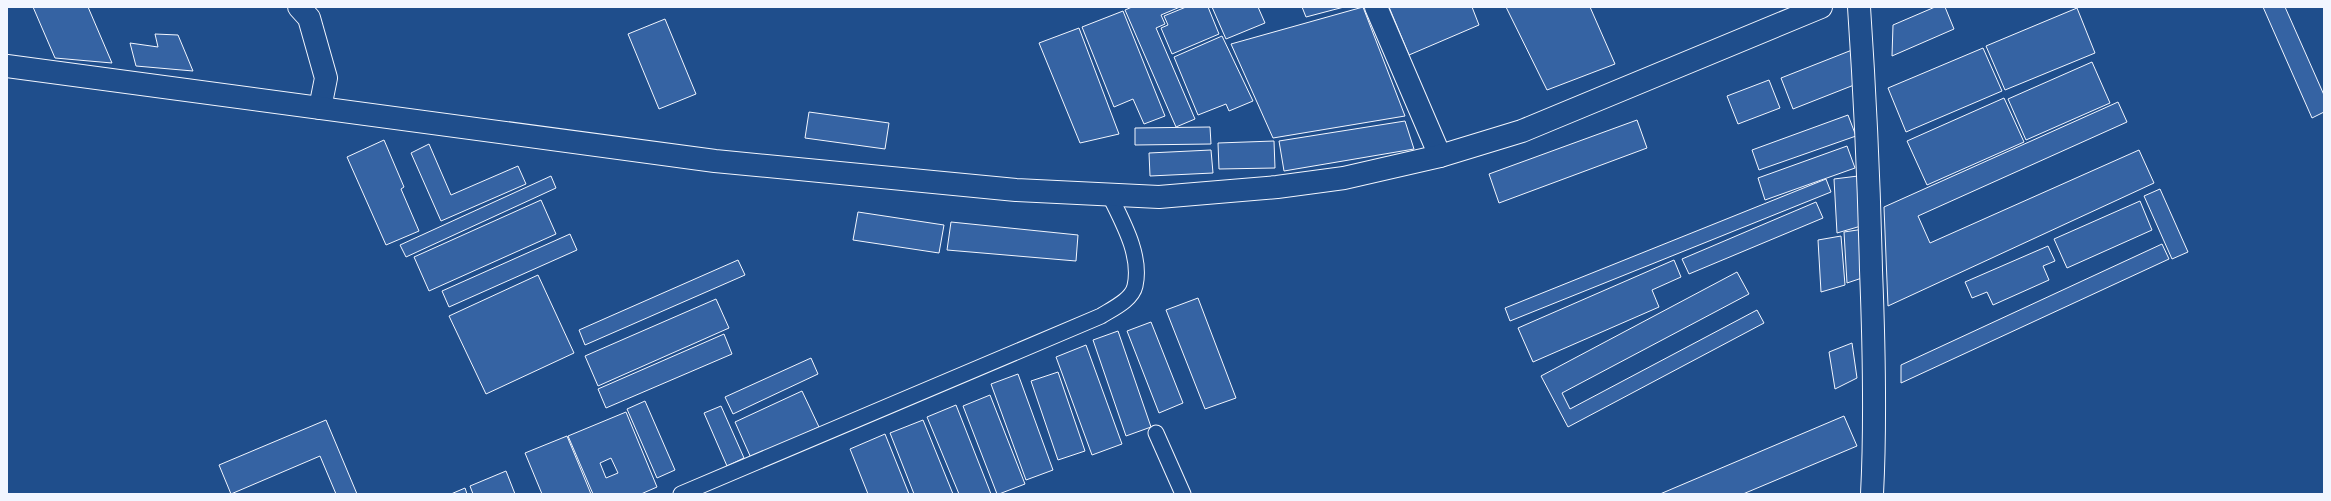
<svg xmlns="http://www.w3.org/2000/svg" width="2331" height="501" font-family="'Fira Sans',sans-serif">
<style>
.building{fill:#3563a3;stroke:#f2f6ff;fill-rule:evenodd}
.lines{fill:none;stroke-linecap:round;stroke-linejoin:round}
.lane-casing{stroke:#f2f6ff;stroke-width:17}
.street-casing{stroke:#f2f6ff;stroke-width:24}
.secondary-casing{stroke:#f2f6ff;stroke-width:24}
.lane{stroke:#1f4e8c;stroke-width:15}
.street{stroke:#1f4e8c;stroke-width:22}
.secondary{stroke:#1f4e8c;stroke-width:22}
</style>
<rect width="100%" height="100%" fill="#1f4e8c"/>
<g class="building">
<polygon points="33,7 88,7 112,63 55,58"/>
<polygon points="1132,7 1180,7 1161,15 1165,24 1156,28 1195,119 1176,127 1125,10"/>
<polygon points="1186,7 1208,7 1219,34 1172,54 1161,28 1168,25 1164,16"/>
<polygon points="1212,7 1258,7 1265,23 1226,39"/>
<polygon points="1302,7 1344,7 1306,17"/>
<polygon points="1363,7 1405,116 1273,138 1231,44"/>
<polygon points="1389,7 1472,7 1479,25 1409,55"/>
<polygon points="1506,7 1590,7 1615,64 1547,90"/>
<polygon points="1935,7 1945,7 1954,29 1892,56 1893,25"/>
<polygon points="2263,7 2285,7 2324,95 2324,112 2312,118"/>
<polygon points="2077,8 2095,53 2005,90 1986,46"/>
<polygon points="1123,11 1165,116 1144,124 1133,99 1114,107 1082,27"/>
<polygon points="665,19 696,94 659,109 628,34"/>
<polygon points="1079,28 1119,134 1080,143 1039,43"/>
<polygon points="155,34 178,35 193,71 136,66 130,43 158,47"/>
<polygon points="1222,36 1253,101 1229,111 1226,104 1198,115 1174,57"/>
<polygon points="1983,48 2002,91 1906,132 1888,88"/>
<polygon points="1852,50 1854,85 1793,109 1781,78"/>
<polygon points="2092,62 2110,103 2026,140 2008,99"/>
<polygon points="1769,80 1780,108 1738,124 1727,96"/>
<polygon points="2004,98 2024,142 1927,185 1907,141"/>
<polygon points="2118,102 2127,122 1918,216 1930,243 2139,150 2154,183 1888,306 1884,207"/>
<polygon points="809,112 889,123 885,149 805,138"/>
<polygon points="1848,115 1856,136 1759,170 1752,150"/>
<polygon points="1637,120 1647,148 1499,203 1489,174"/>
<polygon points="1405,121 1414,149 1284,171 1279,141"/>
<polygon points="1210,127 1211,144 1135,145 1135,128"/>
<polygon points="384,140 404,187 401,189 419,231 386,245 347,157"/>
<polygon points="1274,141 1275,168 1219,169 1218,143"/>
<polygon points="429,144 451,195 518,166 526,184 441,221 411,153"/>
<polygon points="1847,146 1855,168 1765,200 1758,178"/>
<polygon points="1211,150 1213,173 1150,176 1149,153"/>
<polygon points="551,176 556,188 406,257 400,245"/>
<polygon points="1858,176 1861,226 1837,233 1834,179"/>
<polygon points="1826,179 1831,192 1510,321 1505,308"/>
<polygon points="2160,189 2188,252 2172,259 2144,196"/>
<polygon points="541,200 556,234 429,291 414,257"/>
<polygon points="2140,201 2152,230 2067,268 2054,239"/>
<polygon points="1816,202 1823,218 1689,274 1682,259"/>
<polygon points="858,212 944,225 939,253 853,240"/>
<polygon points="951,222 1078,235 1076,261 947,250"/>
<polygon points="1864,229 1865,277 1847,283 1844,232"/>
<polygon points="570,234 577,250 449,307 442,291"/>
<polygon points="1841,236 1845,285 1821,292 1818,240"/>
<polygon points="2162,244 2169,259 1901,383 1901,365"/>
<polygon points="2048,246 2055,261 2043,266 2049,280 1993,305 1987,292 1972,298 1965,282"/>
<polygon points="738,260 745,275 585,345 579,330"/>
<polygon points="1674,260 1681,277 1652,290 1659,307 1533,362 1518,328"/>
<polygon points="1737,272 1749,294 1562,393 1570,409 1757,310 1764,323 1568,427 1541,376"/>
<polygon points="538,275 574,353 486,394 449,316"/>
<polygon points="1198,298 1236,398 1205,409 1166,310"/>
<polygon points="716,299 729,328 598,386 585,356"/>
<polygon points="1151,322 1183,403 1159,413 1127,331"/>
<polygon points="1118,331 1151,427 1126,436 1093,340"/>
<polygon points="724,334 732,354 606,408 598,389"/>
<polygon points="1852,343 1857,378 1835,389 1829,352"/>
<polygon points="1086,345 1122,444 1092,455 1056,357"/>
<polygon points="811,358 818,374 733,414 725,397"/>
<polygon points="1058,372 1085,451 1058,460 1031,381"/>
<polygon points="1018,374 1053,470 1026,480 991,384"/>
<polygon points="802,391 819,427 751,458 735,422"/>
<polygon points="990,395 1025,484 999,494 997,494 963,406"/>
<polygon points="645,401 675,470 657,478 627,409"/>
<polygon points="956,405 991,494 959,494 927,417"/>
<polygon points="721,406 744,458 727,466 704,413"/>
<path d="M 626,412 L 657,487 L 641,494 L 593,494 L 568,436 ZM 611,458 L 618,473 L 606,478 L 600,463 Z"/>
<polygon points="1844,416 1857,446 1743,494 1660,494"/>
<polygon points="326,420 357,494 336,494 320,456 231,494 219,465"/>
<polygon points="923,420 953,494 914,494 890,433"/>
<polygon points="885,434 909,494 868,494 850,449"/>
<polygon points="567,436 591,494 542,494 525,453"/>
<polygon points="506,471 515,494 473,494 470,486"/>
<polygon points="465,488 467,494 451,494"/>
</g>
<g class="lines">
<defs>
<g id="lane">
<polyline points="1156,433 1183,494"/>
<path d="M 681,494 L 1101,316 C 1112,309 1132,300 1135,286 C 1142,255 1122,221 1109,194"/>
</g>
<g id="street">
<polyline points="299,7 309,18 326,78 320,108"/>
<polyline points="1376,7 1440,156"/>
<path d="M 1859,7 C 1865,95 1869,182 1871,270 C 1874,345 1876,419 1872,494"/>
</g>
<polyline id="secondary" points="7,66 715,161 1016,190 1159,197 1277,187 1344,178 1440,156 1522,131 1821,7"/>
</defs>
<use href="#lane" class="lane-casing"/>
<use href="#street" class="street-casing"/>
<use href="#secondary" class="secondary-casing"/>
<use href="#lane" class="lane"/>
<use href="#street" class="street"/>
<use href="#secondary" class="secondary"/>
</g>
<rect width="2331" height="501" fill="none" stroke="#f2f6ff" stroke-width="16"/>
</svg>
